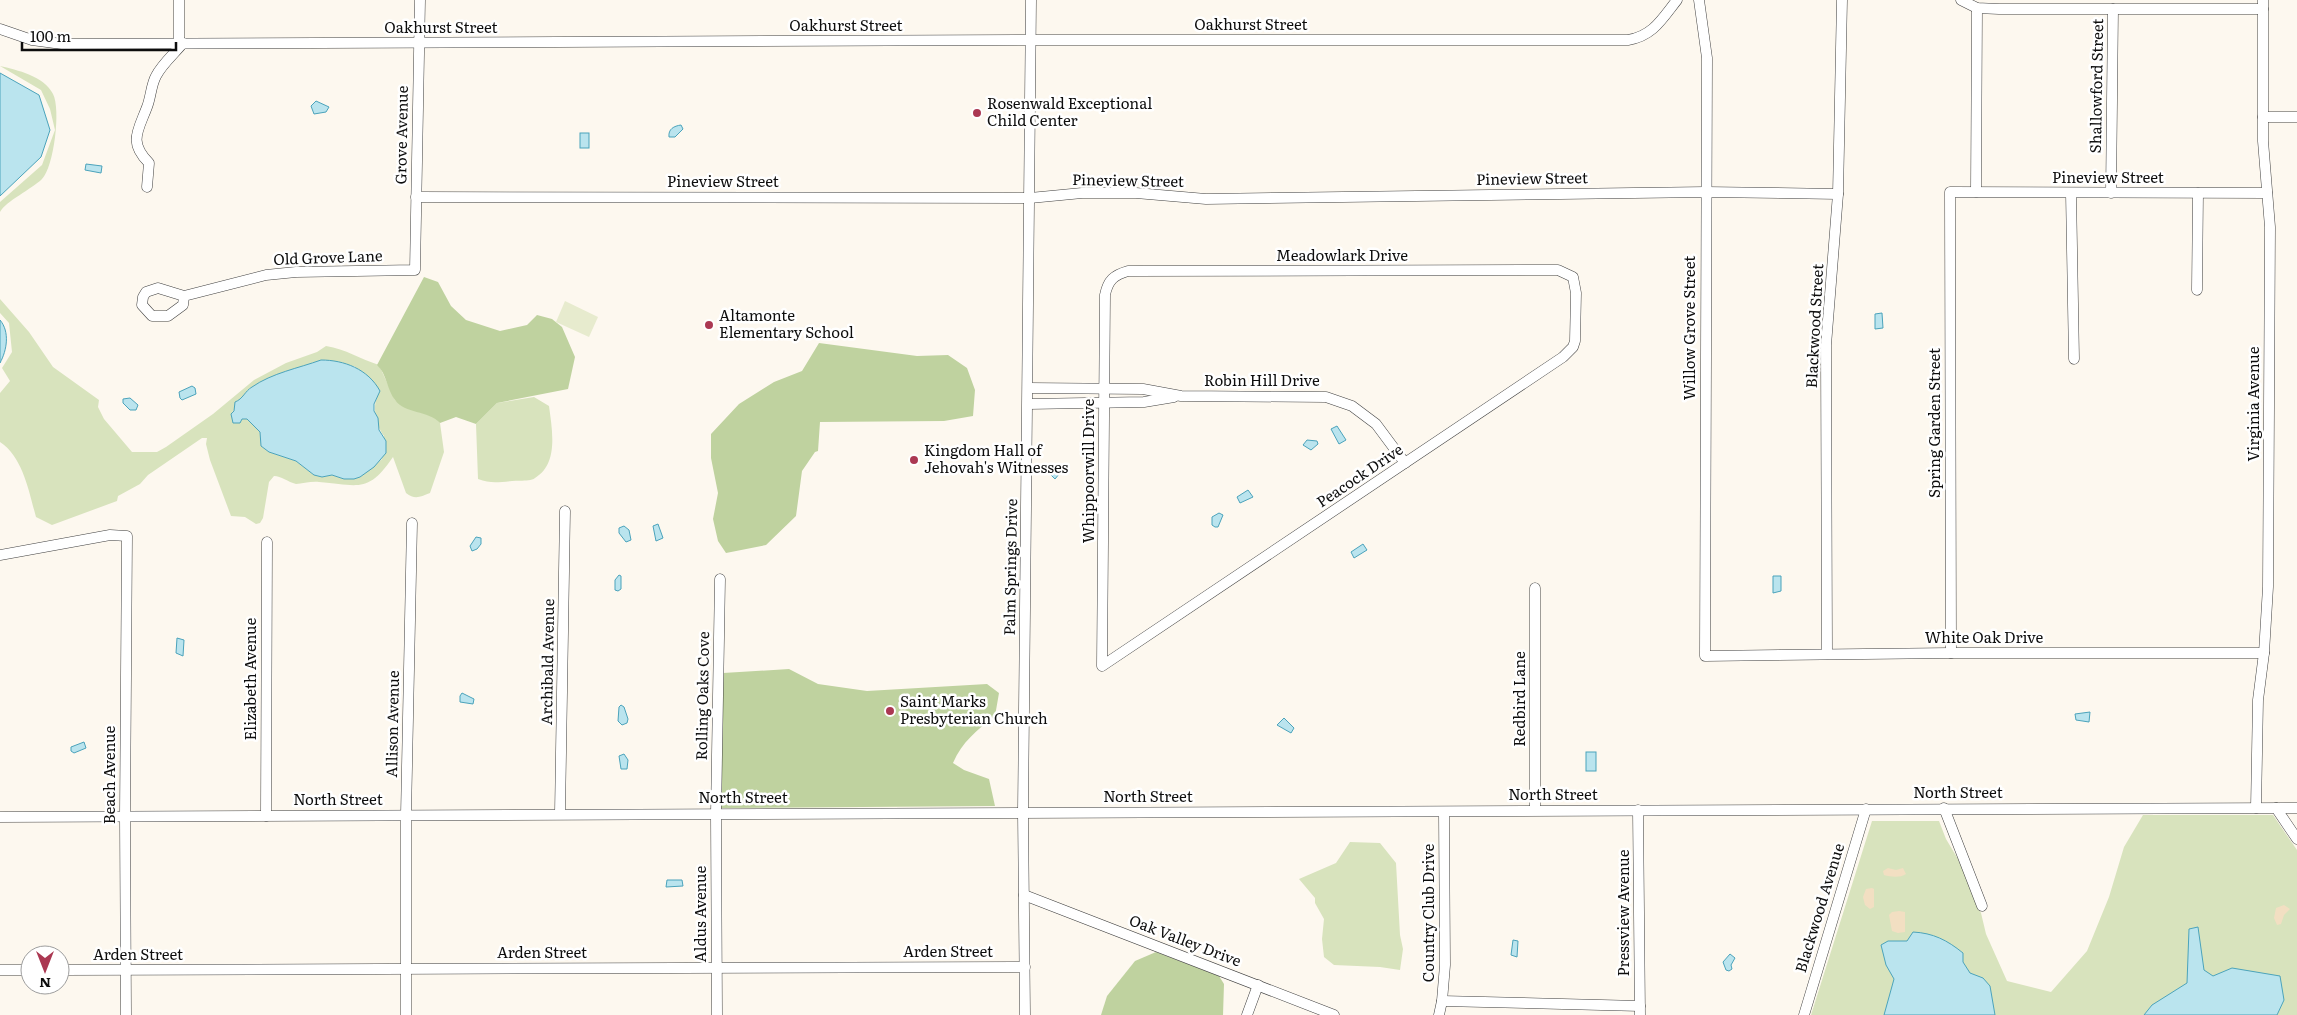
<svg xmlns="http://www.w3.org/2000/svg" width="2297" height="1015" font-family="Literata,serif">
<style>
.green{fill:#d8e3bd;fill-rule:evenodd}
.forest{fill:#bfd29f}
.sand{fill:#f2dfc2}
.pitch{fill:#e7ebce}
.water{fill:#bae4ee;stroke:#4ba3bb}
.lines{fill:none;stroke-linecap:round;stroke-linejoin:round}
.minor-casing{stroke:#404040;stroke-width:11}
.minor{stroke:#fff;stroke-width:10}
.poi-dot{fill:#ab3852;stroke:#fff;stroke-width:2}
.labels{text-anchor:middle;stroke-width:5;stroke-linejoin:round;paint-order:stroke}
.street-label{font-size:15px;fill:#0d0d0d;stroke:#fff}
.poi-label{font-size:15px;fill:#0d0d0d;stroke:#fff;text-anchor:start}
</style>
<rect width="100%" height="100%" fill="#fdf8ef"/>
<g class="green">
<path d="M 0,66 C 17,70 44,76 53,94 C 61,109 54,167 42,179 C 32,189 6,201 0,212 L 0,202 L 42,165 L 55,130 L 50,109 L 41,90 Z"/>
<path d="M 0,299 L 29,332 L 53,367 L 99,400 L 98,407 L 104,419 L 132,452 L 157,452 L 166,447 L 213,414 L 254,380 L 286,363 L 317,352 L 326,346 C 346,349 360,359 379,365 L 395,400 L 403,406 L 435,417 L 440,423 L 444,452 L 430,493 C 420,497 415,500 406,493 L 393,457 C 368,494 358,485 319,482 C 311,481 302,484 296,484 C 288,482 281,476 274,476 L 269,482 L 263,518 L 260,523 L 256,524 L 245,517 L 231,516 L 210,460 L 206,444 L 207,438 L 202,438 L 148,475 L 140,484 L 118,496 L 117,501 L 52,525 L 36,517 C 29,492 23,457 0,442 L 0,393 L 10,381 L 2,368 L 12,352 L 9,323 L 0,313 ZM 311,364 L 354,366 L 361,372 L 377,398 C 372,408 377,428 384,436 L 382,459 L 360,477 L 344,479 L 332,475 L 322,477 L 314,475 L 296,461 L 269,452 L 261,446 L 260,432 L 247,419 L 242,419 L 231,414 L 250,388 Z"/>
<path d="M 534,397 L 549,406 C 552,429 559,464 535,478 C 530,482 519,480 512,481 C 499,482 491,484 478,479 L 476,424 L 497,403 Z"/>
<polygon points="2143,815 2273,815 2297,850 2297,1015 1811,1015 1872,821 1939,821 1946,839 1958,859 1981,913 1986,934 2007,981 2051,992 2087,951 2109,897 2124,847"/>
<polygon points="1350,842 1380,843 1396,863 1400,935 1403,949 1400,970 1380,967 1334,965 1324,957 1322,939 1324,919 1315,903 1315,898 1299,879 1336,863"/>
</g>
<g class="forest">
<path d="M 424,277 L 438,282 L 451,306 L 466,320 L 500,331 L 527,325 L 537,315 L 552,319 L 562,327 L 575,357 L 568,389 L 497,403 L 476,424 L 456,417 L 440,423 C 428,410 405,414 395,400 C 387,390 387,374 377,365 Z"/>
<polygon points="819,343 917,356 948,355 967,368 975,390 973,416 944,421 820,422 818,451 815,452 802,471 796,516 766,545 726,553 718,541 713,519 718,493 711,458 711,434 739,404 774,382 802,371"/>
<path d="M 789,669 L 818,684 L 867,691 L 987,684 L 999,693 L 995,716 C 977,730 962,742 953,763 L 964,770 L 989,779 L 995,806 L 721,808 L 723,673 Z"/>
<polygon points="1156,952 1219,976 1224,984 1223,1015 1101,1015 1107,996 1135,961"/>
</g>
<g class="sand">
<path d="M 1888,868 L 1896,870 L 1903,868 L 1906,874 C 1900,878 1891,877 1884,875 L 1883,871 Z"/>
<polygon points="1872,888 1874,889 1874,907 1870,909 1865,905 1863,897 1866,889"/>
<polygon points="2284,905 2290,909 2284,915 2281,924 2277,925 2274,918 2276,908"/>
<polygon points="1899,911 1905,912 1905,932 1898,933 1892,931 1889,915 1892,912"/>
</g>
<polygon class="pitch" points="565,301 598,317 589,337 556,322"/>
<g class="water">
<polygon points="0,73 39,95 50,130 41,157 0,196"/>
<polygon points="316,101 329,107 326,112 314,114 311,106"/>
<path d="M 681,125 L 683,129 L 675,137 L 669,137 C 668,129 674,126 681,125 Z"/>
<rect x="580" y="133" width="9" height="15"/>
<polygon points="86,164 102,166 101,173 85,170"/>
<polygon points="1882,313 1883,328 1875,329 1875,314"/>
<path d="M 0,320 C 10,332 7,350 0,363 Z"/>
<path d="M 321,360 C 344,360 368,369 380,391 L 374,404 L 374,411 L 378,418 L 379,430 L 386,441 L 386,453 L 374,467 L 360,477 L 354,479 L 344,479 L 332,475 L 322,477 L 314,475 L 296,461 L 269,452 L 261,446 L 260,432 L 247,419 L 242,419 L 240,423 L 233,423 L 231,414 L 234,411 L 235,402 C 243,399 245,391 252,387 C 272,373 299,368 321,360 Z"/>
<polygon points="192,386 195,388 196,394 182,400 180,398 179,392"/>
<polygon points="130,398 138,405 136,410 130,410 123,403 123,399"/>
<polygon points="1337,426 1346,440 1339,444 1331,429"/>
<polygon points="1307,440 1317,441 1318,444 1311,450 1303,445"/>
<polygon points="1052,466 1062,466 1064,468 1055,479 1051,475"/>
<polygon points="1248,490 1253,497 1240,503 1237,497"/>
<polygon points="1219,513 1223,515 1218,527 1215,527 1212,525 1212,517"/>
<polygon points="658,524 663,538 656,541 653,526"/>
<polygon points="624,526 629,530 631,540 626,542 619,533 619,528"/>
<polygon points="476,537 481,538 481,544 477,549 472,551 470,546"/>
<polygon points="1363,544 1367,550 1354,558 1351,552"/>
<polygon points="619,575 621,576 621,589 618,591 615,590 615,580"/>
<polygon points="1773,576 1781,576 1781,591 1773,593"/>
<polygon points="177,638 184,640 183,656 176,653"/>
<polygon points="462,693 474,699 473,704 460,702 460,696"/>
<polygon points="621,705 624,707 628,719 627,723 622,725 618,721 619,707"/>
<polygon points="2090,712 2089,722 2076,720 2075,714"/>
<polygon points="1284,718 1294,728 1291,733 1277,725"/>
<polygon points="84,742 86,748 74,753 71,751 71,747"/>
<rect x="1586" y="752" width="10" height="19"/>
<polygon points="624,754 628,760 627,769 621,769 619,756"/>
<polygon points="667,880 682,880 683,886 666,887"/>
<polygon points="2198,927 2204,970 2213,976 2232,968 2280,976 2284,1000 2277,1015 2144,1015 2152,1005 2187,983 2189,929"/>
<path d="M 1913,932 C 1933,933 1947,940 1963,953 L 1963,962 L 1970,973 L 1983,978 L 1990,986 L 1995,1015 L 1884,1015 L 1894,979 L 1886,965 L 1881,945 L 1888,941 L 1907,941 Z"/>
<polygon points="1513,940 1518,941 1517,957 1511,955"/>
<polygon points="1730,954 1735,958 1731,965 1732,969 1729,971 1726,970 1723,962"/>
</g>
<g class="lines">
<defs>
<g id="minor">
<polyline points="1699,0 1707,58 1705,656 1951,653 2264,653"/>
<polyline points="1961,0 1977,8 1999,9 2263,9"/>
<path d="M 0,29 L 32,40 L 62,44 L 1031,40 L 1628,40 C 1653,36 1662,19 1677,0"/>
<polyline points="179,43 179,0"/>
<polyline points="2263,117 2297,117"/>
<path d="M 147,187 L 149,163 C 128,142 138,131 147,107 C 151,97 151,85 156,76 C 162,64 175,53 183,43"/>
<polyline points="1976,192 1977,8"/>
<polyline points="2071,193 2074,359"/>
<polyline points="2111,193 2113,9"/>
<polyline points="416,197 1030,198 1082,193 1136,193 1206,199 1706,192 1838,194"/>
<path d="M 1558,270 L 1573,277 L 1576,293 L 1575,341 L 1573,347 L 1563,357 L 1102,666 L 1105,295 C 1108,280 1114,275 1128,271 Z"/>
<polyline points="2197,290 2198,193"/>
<polyline points="184,296 183,305 168,316 152,316 142,305 143,297 146,292 158,288 184,296 266,275 296,272 415,270 420,0"/>
<polyline points="1028,388 1143,389 1181,396 1326,397 1352,406 1376,424 1405,463"/>
<polyline points="1028,404 1144,402 1174,397"/>
<polyline points="0,555 110,535 127,536 125,816 126,1015"/>
<polyline points="1951,653 1950,192 2267,193"/>
<polyline points="1827,654 1826,345 1838,194 1842,0"/>
<polyline points="1944,808 1982,906"/>
<polyline points="2256,808 2258,700 2264,653 2268,587 2270,227 2263,141 2263,0"/>
<polyline points="2276,808 2297,839"/>
<polyline points="1535,810 1535,588"/>
<polyline points="1638,810 1640,1015"/>
<polyline points="560,813 565,511"/>
<polyline points="266,816 267,542"/>
<polyline points="0,817 2297,808"/>
<polyline points="1024,895 1334,1015"/>
<polyline points="0,970 30,970"/>
<polyline points="60,970 1025,967"/>
<polyline points="1442,1001 1640,1006"/>
<polyline points="406,1015 406,815 412,523"/>
<polyline points="717,1015 716,814 720,579"/>
<polyline points="1025,1015 1023,812 1031,0"/>
<polyline points="1247,1015 1258,985"/>
<polyline points="1439,1015 1442,1001 1445,965 1444,812"/>
<polyline points="1804,1015 1866,809"/>
</g>
</defs>
<use href="#minor" class="minor-casing"/>
<use href="#minor" class="minor"/>
</g>
<g class="poi-dot">
<circle cx="977" cy="113" r="5"/>
<circle cx="709" cy="325" r="5"/>
<circle cx="914" cy="460" r="5"/>
<circle cx="890" cy="711" r="5"/>
</g>
<g class="labels">
<g class="street-label">
<text x="1251" y="30">Oakhurst Street</text>
<text x="846" y="31">Oakhurst Street</text>
<text x="441" y="33">Oakhurst Street</text>
<text transform="translate(2097 86) rotate(-89)" y="5">Shallowford Street</text>
<text transform="translate(402 135) rotate(-89)" y="5">Grove Avenue</text>
<text x="2108" y="183">Pineview Street</text>
<text transform="translate(1532 179) rotate(-1)" y="5">Pineview Street</text>
<text transform="translate(1128 181) rotate(1)" y="5">Pineview Street</text>
<text x="723" y="187">Pineview Street</text>
<text x="1342" y="261">Meadowlark Drive</text>
<text transform="translate(328 258) rotate(-2)" y="5">Old Grove Lane</text>
<text transform="translate(1815 326) rotate(-87)" y="5">Blackwood Street</text>
<text transform="translate(1690 328) rotate(-90)" y="5">Willow Grove Street</text>
<text x="1262" y="386">Robin Hill Drive</text>
<text transform="translate(2254 404) rotate(-90)" y="5">Virginia Avenue</text>
<text transform="translate(1935 423) rotate(-90)" y="5">Spring Garden Street</text>
<text transform="translate(1089 471) rotate(-90)" y="5">Whippoorwill Drive</text>
<text transform="translate(1360 476) rotate(-34)" y="5">Peacock Drive</text>
<text transform="translate(1011 567) rotate(-89)" y="5">Palm Springs Drive</text>
<text x="1984" y="643">White Oak Drive</text>
<text transform="translate(548 662) rotate(-89)" y="5">Archibald Avenue</text>
<text transform="translate(251 679) rotate(-90)" y="5">Elizabeth Avenue</text>
<text transform="translate(703 696) rotate(-89)" y="5">Rolling Oaks Cove</text>
<text transform="translate(1520 699) rotate(-90)" y="5">Redbird Lane</text>
<text transform="translate(393 724) rotate(-89)" y="5">Allison Avenue</text>
<text transform="translate(110 775) rotate(-90)" y="5">Beach Avenue</text>
<text x="1958" y="798">North Street</text>
<text x="1553" y="800">North Street</text>
<text x="1148" y="802">North Street</text>
<text x="743" y="803">North Street</text>
<text x="338" y="805">North Street</text>
<text transform="translate(1820 908) rotate(-73)" y="5">Blackwood Avenue</text>
<text transform="translate(1429 913) rotate(-90)" y="5">Country Club Drive</text>
<text transform="translate(1624 913) rotate(-90)" y="5">Pressview Avenue</text>
<text transform="translate(701 914) rotate(-90)" y="5">Aldus Avenue</text>
<text transform="translate(1185 941) rotate(21)" y="5">Oak Valley Drive</text>
<text x="948" y="957">Arden Street</text>
<text x="542" y="958">Arden Street</text>
<text x="138" y="960">Arden Street</text>
</g>
<g class="poi-label">
<text x="987" y="109">Rosenwald Exceptional<tspan x="987" dy="17">Child Center</tspan></text>
<text x="719" y="321">Altamonte<tspan x="719" dy="17">Elementary School</tspan></text>
<text x="924" y="456">Kingdom Hall of<tspan x="924" dy="17">Jehovah's Witnesses</tspan></text>
<text x="900" y="707">Saint Marks<tspan x="900" dy="17">Presbyterian Church</tspan></text>
</g>
</g>
<g transform="translate(45 970) rotate(180)"><circle r="24" fill="#ffffff" stroke="#9e9e9e"/>
<path d="M0-4L9 19L0 12L-9 19Z" fill="#ab3852"/>
<text y="-8" font-size="14" font-weight="bold" text-anchor="middle" fill="#0d0d0d">N</text>
</g>
<path d="M22 42v8h154v-8" fill="none" stroke="#0d0d0d" stroke-width="2.5"/>
<text x="30" y="42" font-size="15" fill="#0d0d0d" stroke="#ffffff" stroke-width="4" paint-order="stroke">100 m</text>
</svg>
